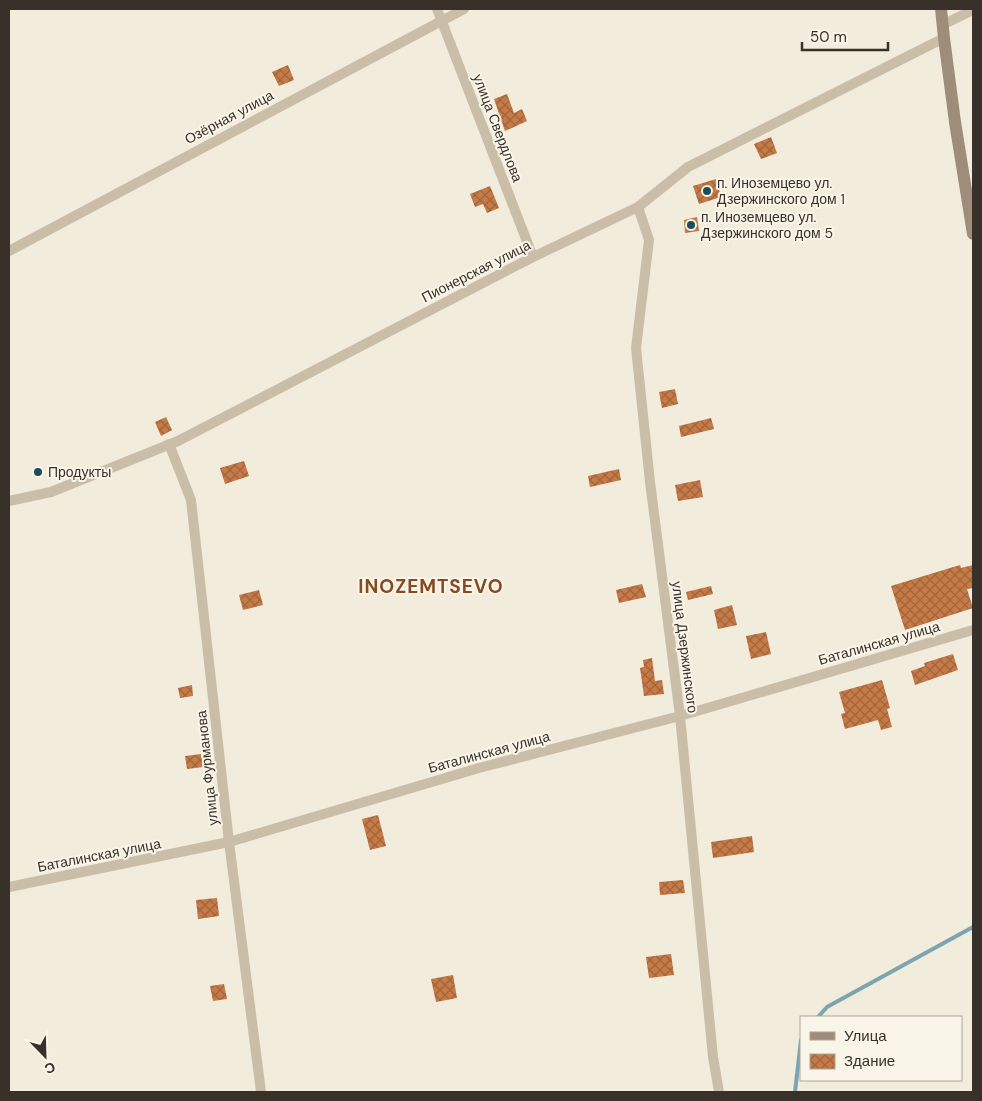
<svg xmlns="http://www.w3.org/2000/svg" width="982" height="1101" font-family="'DM Sans',sans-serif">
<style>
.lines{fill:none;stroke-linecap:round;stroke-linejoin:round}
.stream{stroke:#7ca5b0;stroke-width:4}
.building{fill:url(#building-cross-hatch)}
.street{stroke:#cbbea9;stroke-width:10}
.secondary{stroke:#9e8d7a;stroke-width:12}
.poi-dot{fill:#1e4c59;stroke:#faf5e9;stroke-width:2}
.labels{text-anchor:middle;stroke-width:4;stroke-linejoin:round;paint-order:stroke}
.street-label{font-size:14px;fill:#383029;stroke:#faf5e9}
.poi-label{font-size:14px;fill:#383029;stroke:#faf5e9;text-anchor:start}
.district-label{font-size:19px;font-weight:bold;letter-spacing:1px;fill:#874a21;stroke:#faf5e9}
</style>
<defs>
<pattern id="building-cross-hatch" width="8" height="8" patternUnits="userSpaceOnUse" patternTransform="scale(1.25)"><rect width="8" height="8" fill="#c67a47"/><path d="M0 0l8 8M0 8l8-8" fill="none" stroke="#a2643b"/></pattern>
</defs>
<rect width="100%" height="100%" fill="#f2ecdd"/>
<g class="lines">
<g class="stream">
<polyline points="818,1017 827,1007 973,927"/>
<polyline points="795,1092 801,1040"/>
</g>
</g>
<g class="building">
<polygon points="288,65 294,80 279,86 272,72"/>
<polygon points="507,94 514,113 522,109 527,121 505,131 494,99"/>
<polygon points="771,137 777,153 761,159 754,144"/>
<polygon points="716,179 721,197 699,204 693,186"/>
<polygon points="490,186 499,208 487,213 483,204 475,207 470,194"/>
<polygon points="697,217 699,231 685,233 684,220"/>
<polygon points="675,389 678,404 662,408 659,392"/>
<polygon points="166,417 172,430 161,436 155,422"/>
<polygon points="711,418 714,429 681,437 679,426"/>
<polygon points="244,461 249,476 225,484 220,468"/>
<polygon points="619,469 621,480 590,487 588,476"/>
<polygon points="700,480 703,497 678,501 675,485"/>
<polygon points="960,565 961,568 973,565 973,588 967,589 973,608 905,630 891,586"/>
<polygon points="642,584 646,597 619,603 616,590"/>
<polygon points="711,586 713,594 688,600 686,592"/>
<polygon points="259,590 263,605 243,610 239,595"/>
<polygon points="732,605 737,625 718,629 714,610"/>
<polygon points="766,632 771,654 751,659 746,636"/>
<polygon points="953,654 958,670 915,685 911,671 925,666 924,663"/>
<polygon points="652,658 655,681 662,680 664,694 644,696 640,668 644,667 643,660"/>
<polygon points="882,680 890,708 887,709 892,727 881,730 878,720 845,729 841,714 845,713 839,692"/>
<polygon points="192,685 193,696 180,698 178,688"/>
<polygon points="201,754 203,767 187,769 185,756"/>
<polygon points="378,815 386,846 370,850 362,819"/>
<polygon points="752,836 754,852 713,858 711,842"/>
<polygon points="683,880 685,893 660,895 659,882"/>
<polygon points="217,898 219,916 198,919 196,900"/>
<polygon points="671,954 674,975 649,978 646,957"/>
<polygon points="453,975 457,998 436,1002 431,979"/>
<polygon points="224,984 227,999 213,1001 210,986"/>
</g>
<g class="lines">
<g class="street">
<polyline points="437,9 533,257"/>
<polyline points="942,25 973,10"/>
<polyline points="638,207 649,240 636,348 650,482 680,716 713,1057 719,1092"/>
<polyline points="9,251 464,9"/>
<polyline points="169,444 191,500 229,842 261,1092"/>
<polyline points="9,501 51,492 178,441 533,257 638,207 688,167 944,38"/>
<polyline points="9,887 229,842 479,768 680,716 973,630"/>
</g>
<polyline class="secondary" points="941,9 944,38 955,122 973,234"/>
</g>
<g class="poi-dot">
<circle cx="707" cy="191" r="5"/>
<circle cx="691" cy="225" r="5"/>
<circle cx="38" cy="472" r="5"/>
</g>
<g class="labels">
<g class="street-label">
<text transform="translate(229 117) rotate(-28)" y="5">Озёрная улица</text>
<text transform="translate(498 128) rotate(69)" y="5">улица Свердлова</text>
<text transform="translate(476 271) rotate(-27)" y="5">Пионерская улица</text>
<text transform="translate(879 643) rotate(-16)" y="5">Баталинская улица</text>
<text transform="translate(685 647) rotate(83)" y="5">улица Дзержинского</text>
<text transform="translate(489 752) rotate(-15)" y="5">Баталинская улица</text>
<text transform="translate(207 768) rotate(-96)" y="5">улица Фурманова</text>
<text transform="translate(99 855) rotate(-11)" y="5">Баталинская улица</text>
</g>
<g class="poi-label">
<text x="717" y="188">п. Иноземцево ул.<tspan x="717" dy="16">Дзержинского дом 1</tspan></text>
<text x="701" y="222">п. Иноземцево ул.<tspan x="701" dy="16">Дзержинского дом 5</tspan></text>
<text x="48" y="477">Продукты</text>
</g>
<g class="district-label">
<text x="431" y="593">INOZEMTSEVO</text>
</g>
</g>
<rect width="982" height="1101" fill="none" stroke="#383029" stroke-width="20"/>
<rect x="800" y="1016" width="162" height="65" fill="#faf5e9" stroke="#aca69c"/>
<rect x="810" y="1032" width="25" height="8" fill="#9e8d7a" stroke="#aca69c"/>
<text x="844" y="1041" font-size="15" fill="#383029">Улица</text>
<rect x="810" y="1054" width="25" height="15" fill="url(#building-cross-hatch)" stroke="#aca69c"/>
<text x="844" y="1066" font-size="15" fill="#383029">Здание</text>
<g transform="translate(45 1056) rotate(157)" stroke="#faf5e9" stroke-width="4" paint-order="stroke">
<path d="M0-4L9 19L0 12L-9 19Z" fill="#383029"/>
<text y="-8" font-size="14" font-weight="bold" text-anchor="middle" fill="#383029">С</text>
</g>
<path d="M802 42v8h86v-8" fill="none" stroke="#383029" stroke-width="2.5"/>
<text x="810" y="42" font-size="15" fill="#383029" stroke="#faf5e9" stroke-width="4" paint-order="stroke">50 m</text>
</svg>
